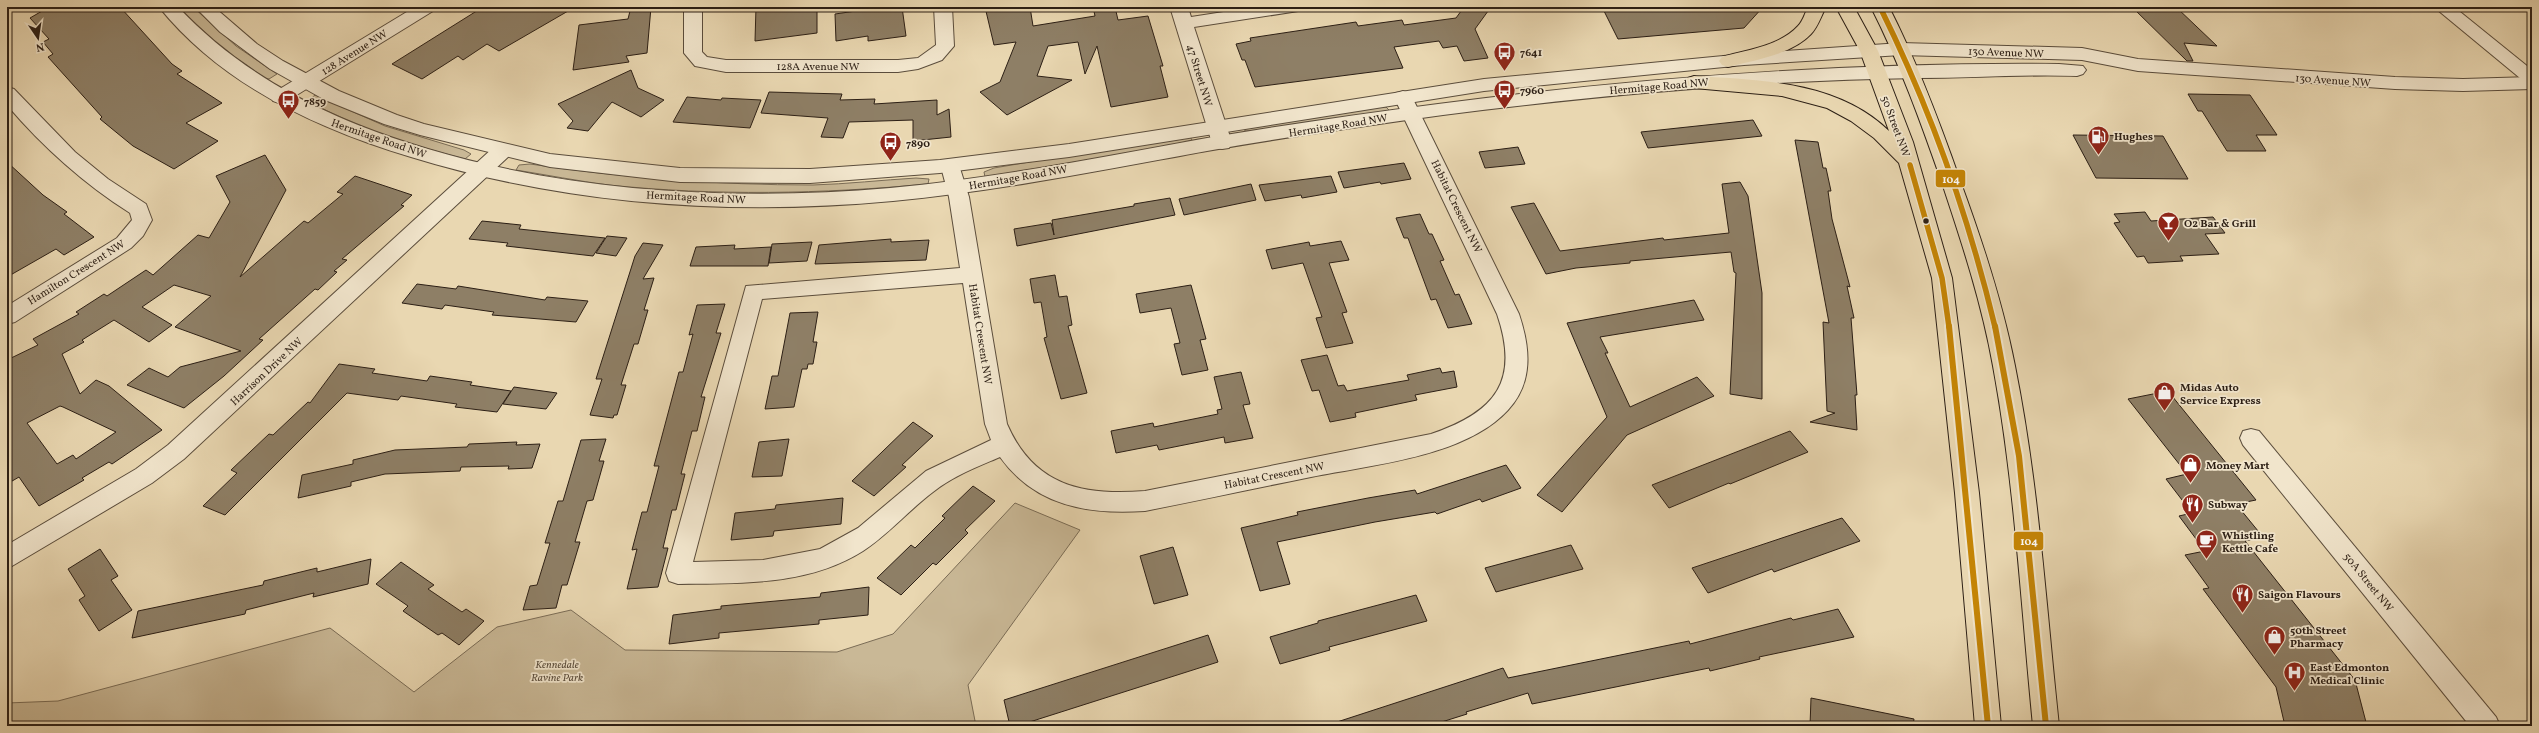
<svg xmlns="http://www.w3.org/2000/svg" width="2539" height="733" font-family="Vollkorn,serif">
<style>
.green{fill:#c9b896;stroke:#7a6c56}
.building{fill:#8e7f66;stroke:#2c1f15;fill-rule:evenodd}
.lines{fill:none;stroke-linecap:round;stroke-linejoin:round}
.minor-casing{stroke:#5b4d3c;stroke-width:2}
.tertiary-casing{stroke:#5b4d3c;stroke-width:2}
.primary-casing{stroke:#2c1f15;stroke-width:2}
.minor{fill:#f1e5cc;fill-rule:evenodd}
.tertiary{fill:#f1e5cc;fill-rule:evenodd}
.primary{fill:#e9d7b1;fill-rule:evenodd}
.bus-1-far1-casing{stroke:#f1e5cc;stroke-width:8}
.bus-1-casing{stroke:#f1e5cc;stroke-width:10}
.bus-1-far1{stroke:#c48405;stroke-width:5.5}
.bus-1{stroke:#c48405;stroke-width:6}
.bus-dot{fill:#2c1f15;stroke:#f1e5cc;stroke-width:1.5}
.labels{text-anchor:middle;stroke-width:3.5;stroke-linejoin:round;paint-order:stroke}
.street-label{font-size:11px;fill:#2c1f15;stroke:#f1e5cc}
.poi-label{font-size:11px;font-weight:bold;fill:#2c1f15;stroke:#f1e5cc;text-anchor:start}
.park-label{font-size:11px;font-style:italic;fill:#5b4d3c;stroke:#f1e5cc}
.line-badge{stroke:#f1e5cc;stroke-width:1.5}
.badge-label{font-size:11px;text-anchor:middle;font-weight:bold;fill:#fff}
</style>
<rect width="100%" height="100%" fill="#e9d7b1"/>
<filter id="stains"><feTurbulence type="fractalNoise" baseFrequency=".005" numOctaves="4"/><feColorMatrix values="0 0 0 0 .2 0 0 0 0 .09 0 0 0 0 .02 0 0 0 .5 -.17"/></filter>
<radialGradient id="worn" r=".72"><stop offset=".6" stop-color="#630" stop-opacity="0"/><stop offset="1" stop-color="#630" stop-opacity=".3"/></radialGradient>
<g class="green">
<polygon points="178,7 193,7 236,46 277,74 269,79 265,78 223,49"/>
<path d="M 315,95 L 385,126 L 464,150 L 471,154 L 465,159 C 411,145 357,128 308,101 Z"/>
<polygon points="1375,106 1386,107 1390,111 1259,131 1245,131 1244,127"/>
<polygon points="1189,135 1192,140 1177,145 985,177 984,172 994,168"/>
<path d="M 530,164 C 624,178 718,185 813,185 C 847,184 882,180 916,178 L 929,179 L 928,184 C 822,194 715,196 609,185 C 578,181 547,175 516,170 L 519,165 Z"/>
<polygon points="1015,503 1080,530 968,685 976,726 7,726 7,703 58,701 330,628 414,692 497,627 571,610 625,650 837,652 893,634"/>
</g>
<g class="building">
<polygon points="49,7 120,7 172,64 182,71 177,74 222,103 186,123 218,141 174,169 133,146 100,119 102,117 48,57 53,54 43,42 49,39 30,18"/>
<polygon points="483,7 575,7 499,51 487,44 463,60 458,56 422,79 392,64"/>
<polygon points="631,7 651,7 647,53 626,56 629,62 573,70 579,25 628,19"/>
<polygon points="756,7 817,7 817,33 755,41"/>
<polygon points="884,7 902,7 906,36 868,41 868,36 836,41 835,14"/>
<polygon points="985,7 1030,7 1033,26 1095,16 1093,7 1115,7 1118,20 1148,16 1163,66 1160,66 1168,97 1111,107 1097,46 1085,74 1078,42 1048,46 1037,76 1072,80 1007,115 980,92 1000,82 1016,42 994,45"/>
<polygon points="1464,7 1491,7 1475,29 1488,58 1464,61 1457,46 1443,48 1439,41 1394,47 1403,68 1255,87 1245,60 1242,60 1236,44 1251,41 1250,38 1356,22 1358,26 1402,20 1404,25 1456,18"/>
<polygon points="1602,7 1763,7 1744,28 1618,39"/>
<polygon points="2132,7 2176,7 2217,46 2184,43 2193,61 2187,61"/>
<polygon points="631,70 638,88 664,100 641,117 612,102 588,131 567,128 573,121 558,104"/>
<polygon points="769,92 842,94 840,100 875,99 874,104 937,100 937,115 949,109 951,137 913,141 913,120 849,122 843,138 821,137 828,118 761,113"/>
<polygon points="2188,94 2250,95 2277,135 2256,135 2266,151 2227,151 2202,111 2198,111"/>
<polygon points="687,97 721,100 722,98 761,100 750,128 673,122"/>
<polygon points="1753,120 1762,136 1648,148 1641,132"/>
<polygon points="2073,135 2163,136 2188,179 2096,178"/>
<polygon points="1795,140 1818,142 1823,168 1826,168 1831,191 1828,191 1832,219 1850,287 1847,286 1854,318 1851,318 1857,395 1855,395 1857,430 1810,422 1835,413 1827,411 1823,322 1829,323"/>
<polygon points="1518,147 1525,164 1485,168 1479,152"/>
<path d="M 265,155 L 286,190 L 240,277 L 304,221 L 308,223 L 343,194 L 337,192 L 355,176 L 412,195 L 401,205 L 404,206 L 342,259 L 347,260 L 334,271 L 337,272 L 318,290 L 315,289 L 259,339 L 263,340 L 224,376 L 184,408 L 127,385 L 149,368 L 168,377 L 180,367 L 241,351 L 175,327 L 211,296 L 174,285 L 142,307 L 172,325 L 149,342 L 114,320 L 82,340 L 84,342 L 62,354 L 80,394 L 96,380 L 109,386 L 162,430 L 112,464 L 109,462 L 82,478 L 84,480 L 39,506 L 19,477 L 7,484 L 7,360 L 38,345 L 33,339 L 79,314 L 76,312 L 104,294 L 107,296 L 146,270 L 153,275 L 198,235 L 209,238 L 230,202 L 216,176 ZM 60,406 L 63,407 L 116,432 L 76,459 L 73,455 L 57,464 L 27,423 Z"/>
<polygon points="7,162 43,195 67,212 64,214 94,237 64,255 56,249 7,277"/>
<polygon points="1404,163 1411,179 1381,184 1380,182 1344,188 1338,172"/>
<polygon points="1331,176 1337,192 1302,198 1301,195 1265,201 1259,185"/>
<polygon points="1740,182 1748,196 1762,293 1762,399 1730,394 1736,273 1734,272 1731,252 1630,261 1630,263 1576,268 1546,274 1511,207 1534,203 1560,251 1663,238 1664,240 1729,233 1722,184"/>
<polygon points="1251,184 1256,200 1184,215 1179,199"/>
<polygon points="1170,198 1175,215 1017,246 1014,229 1051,223 1054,235 1052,220 1134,206 1134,204"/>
<polygon points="2145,212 2151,221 2213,217 2225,233 2205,234 2219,254 2180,256 2183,261 2148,263 2144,256 2137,257 2114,223 2120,222 2114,214"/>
<polygon points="1420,214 1429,234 1432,234 1444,260 1440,261 1455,295 1459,294 1472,324 1448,328 1436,299 1431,300 1408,238 1404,238 1396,218"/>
<polygon points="482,221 521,225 519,229 605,238 593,256 506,246 508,243 469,239"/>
<polygon points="607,236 627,238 616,256 596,253"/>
<polygon points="891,239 891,242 929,240 926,260 815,264 819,245"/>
<polygon points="1341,241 1349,260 1329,263 1347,312 1342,313 1353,343 1326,348 1316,318 1322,317 1303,263 1272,269 1266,250 1309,242 1310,246"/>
<polygon points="812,242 807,261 769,263 772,244"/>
<polygon points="643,243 663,245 643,279 654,278 644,310 648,310 638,344 634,344 621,385 626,385 617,415 614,415 613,418 590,415 602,379 596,379 635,256"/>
<polygon points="735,245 734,249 771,247 768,266 690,266 696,247"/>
<polygon points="1055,275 1059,297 1067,296 1072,325 1068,326 1087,393 1061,399 1044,338 1047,337 1041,302 1034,303 1030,279"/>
<polygon points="417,284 456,289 458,286 545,300 547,297 588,301 576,322 492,315 494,312 445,305 442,309 402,303"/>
<polygon points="1191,285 1206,339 1200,340 1208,370 1182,375 1174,344 1180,343 1171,308 1140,313 1136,294"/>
<polygon points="1694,300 1704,320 1600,337 1608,353 1605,353 1630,407 1697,377 1714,396 1627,435 1562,512 1537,495 1607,417 1567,323"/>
<polygon points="725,304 716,333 721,333 701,397 705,397 697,431 692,431 681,474 685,474 676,510 672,510 663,548 668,548 658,587 627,589 637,549 632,550 642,512 647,512 659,466 654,466 679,372 683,372 693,334 689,335 697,305"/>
<polygon points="818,312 813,342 817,342 813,364 808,364 807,369 802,369 794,407 765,409 772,376 778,376 790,313"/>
<polygon points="1327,355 1338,386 1344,385 1347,391 1409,380 1407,375 1440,368 1442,373 1454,371 1457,387 1415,395 1417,400 1355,413 1356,417 1330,422 1319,390 1312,391 1301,360"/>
<polygon points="339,364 375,369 372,373 427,381 430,376 472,382 470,385 511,391 497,412 455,407 457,404 401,396 398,400 347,393 225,515 203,506 237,473 231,470 269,434 273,435 308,402 310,403"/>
<polygon points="1241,372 1250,404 1243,405 1253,438 1225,443 1224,437 1159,450 1157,445 1116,453 1111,431 1153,423 1154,427 1218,414 1217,410 1222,409 1214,377"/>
<polygon points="514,387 557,393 546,409 503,404"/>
<polygon points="2168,391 2256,500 2236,504 2263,537 2245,541 2355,680 2367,726 2285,726 2276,687 2203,589 2209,588 2185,555 2205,551 2179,516 2192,513 2166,479 2187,474 2128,399"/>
<polygon points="913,422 933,436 902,465 906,467 874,496 852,481"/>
<polygon points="1790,431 1808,452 1730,484 1729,483 1669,508 1652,485"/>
<polygon points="606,439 599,461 604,461 593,500 587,501 575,542 580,542 567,585 562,585 556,608 523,610 530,586 537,585 550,543 545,543 558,501 563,501 581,440"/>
<polygon points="789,439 782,476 752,477 759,442"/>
<polygon points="517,442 516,445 540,444 532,468 508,469 509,466 461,467 460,471 385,474 351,482 351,486 298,498 302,475 353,464 353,460 395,450 467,447 469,444"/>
<polygon points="1506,465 1521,488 1482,502 1480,499 1437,514 1435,512 1375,522 1277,542 1290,584 1260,591 1241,528 1298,515 1297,512 1368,498 1415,490 1417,494"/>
<polygon points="973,486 995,501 965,530 968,533 936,565 933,563 901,595 877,578 911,545 915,548 945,518 942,516"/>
<polygon points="843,498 841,524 774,531 773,536 731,540 735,513 775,509 776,505"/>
<polygon points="1842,518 1860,541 1774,572 1772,569 1708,593 1692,568"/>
<polygon points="1571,545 1583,569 1496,592 1485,568"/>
<polygon points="1173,547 1188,595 1154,604 1140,556"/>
<polygon points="100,549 118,576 111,580 132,610 99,631 79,600 85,596 68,569"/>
<polygon points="371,559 368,584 313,597 314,593 246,610 245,614 132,638 138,611 263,585 264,581 317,568 317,572"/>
<polygon points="401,562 434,585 428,589 462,612 466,609 484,621 459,645 442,633 438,635 403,611 408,606 376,584"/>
<polygon points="869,587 868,615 819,620 819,624 719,633 719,638 669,644 673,615 721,609 721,606 820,597 821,593"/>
<polygon points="1416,595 1427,621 1329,647 1330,650 1280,664 1270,637 1318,623 1318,621"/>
<polygon points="1838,609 1854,637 1759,657 1760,659 1710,671 1709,668 1532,704 1528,693 1466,712 1467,714 1429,726 1337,726 1337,722 1503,668 1508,678 1689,641 1690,644 1791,618 1793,620"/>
<polygon points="1208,635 1218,662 1017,726 1010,726 1004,700"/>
<polygon points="1811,698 1914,719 1913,726 1810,726"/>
</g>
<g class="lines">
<defs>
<g id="minor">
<polygon points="415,7 436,7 433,11 287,101 280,103 273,101 271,97 273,93"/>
<polygon points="684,7 702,7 702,52 707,57 726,60 898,60 918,58 936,45 934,7 952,7 954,46 942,60 918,69 898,72 726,72 695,66 684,53"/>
<polygon points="1170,7 1188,7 1191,17 1256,7 1301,7 1298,11 1292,12 1194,27 1232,143 1229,148 1222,149 1215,148 1212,143"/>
<polygon points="2434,7 2454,7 2532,70 2532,85 2526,83"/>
<path d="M 7,87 L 14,89 L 75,152 L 108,179 L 146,204 L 152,220 L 143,236 L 131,248 L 15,322 L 7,324 L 7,306 L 117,238 L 132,220 L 130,213 C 83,183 43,147 7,105 Z"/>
<path d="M 1403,91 L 1410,93 L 1412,97 L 1519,314 C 1530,347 1534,382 1508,410 C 1465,457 1371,465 1311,477 C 1256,488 1200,500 1145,511 C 1088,515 1035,506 1000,457 C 977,467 953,476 933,492 C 909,510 889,534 863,551 C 808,586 741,583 678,584 L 669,581 L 666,573 L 746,286 L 960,268 L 949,197 L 941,167 L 944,162 L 951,160 L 958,162 L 969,197 L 1007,424 C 1034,486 1083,496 1145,491 L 1431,434 C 1496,412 1520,381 1497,314 L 1394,97 L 1396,93 ZM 963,283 L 985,424 L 991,440 L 926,471 L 858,528 L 820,549 L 763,560 L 693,562 L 762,299 Z"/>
<polygon points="501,145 508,147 511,152 508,157 184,459 152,483 7,569 7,545 136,469 168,445 494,147"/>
<polygon points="2251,429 2259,431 2496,717 2500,726 2470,726 2243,445 2240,438 2243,431"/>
</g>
<g id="tertiary">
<path d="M 159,7 L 178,7 C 246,79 333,121 428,149 C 576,193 737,201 890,188 C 997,178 1102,157 1207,138 C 1284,125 1361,114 1438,104 C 1644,77 1851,62 2059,64 L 2083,66 L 2086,70 L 2083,74 L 2077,76 C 2024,74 1971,78 1918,78 C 1759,80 1601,95 1443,115 C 1364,126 1285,137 1207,151 C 1103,170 999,191 893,201 C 732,216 567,205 411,157 C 317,129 222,85 159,7 Z"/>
<polygon points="195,7 214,7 257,44 283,61 339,91 397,115 424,124 550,154 680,168 810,169 940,160 1069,144 1484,79 1744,54 1901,43 2082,48 2138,59 2395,77 2463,79 2532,77 2532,89 2463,91 2395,89 2138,71 2082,60 1901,55 1744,65 1484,91 1069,157 940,173 810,183 680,182 550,167 420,135 384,124 325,100 270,69 220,32"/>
</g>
<g id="primary">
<path d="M 1808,7 L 1826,7 C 1821,16 1818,27 1811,34 C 1791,55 1754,60 1728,67 L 1722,65 L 1719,61 L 1722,57 C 1746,50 1780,46 1798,26 C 1803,21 1805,13 1808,7 Z"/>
<path d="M 1836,7 L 1854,7 L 1878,51 L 1913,142 L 1952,278 L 1979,493 L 2001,726 L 1975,726 L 1955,493 L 1932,278 L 1899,163 L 1874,138 L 1851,121 L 1827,108 L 1782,96 L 1694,88 L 1688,86 L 1685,82 L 1688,78 L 1694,76 C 1760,80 1838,81 1889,131 L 1860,51 Z"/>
<path d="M 1871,7 L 1889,7 C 1918,64 1940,123 1961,183 C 1983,243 2003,304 2015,366 C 2039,485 2046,606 2059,726 L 2033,726 C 2021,606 2015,485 1993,366 C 1982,304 1962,243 1942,183 C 1921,123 1900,64 1871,7 Z"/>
</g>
</defs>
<use href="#minor" class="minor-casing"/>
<use href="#tertiary" class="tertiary-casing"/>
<use href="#primary" class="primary-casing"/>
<use href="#minor" class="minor"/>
<use href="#tertiary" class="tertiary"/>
<use href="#primary" class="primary"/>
<defs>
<g id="bus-1-far1">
<path d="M 1880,7 C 1930,108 1969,218 1995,327"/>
<polyline points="1910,165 1942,278 1949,327"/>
</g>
<g id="bus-1">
<polyline points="1949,326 1988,726"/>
<polyline points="1995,326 2019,456 2046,726"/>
</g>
</defs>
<use href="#bus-1-far1" class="bus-1-far1-casing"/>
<use href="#bus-1" class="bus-1-casing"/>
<use href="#bus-1-far1" class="bus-1-far1"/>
<use href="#bus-1" class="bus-1"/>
</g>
<defs>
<symbol id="bus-pin" viewBox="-11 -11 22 30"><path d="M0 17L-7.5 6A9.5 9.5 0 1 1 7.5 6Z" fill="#8f2418" stroke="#f1e5cc"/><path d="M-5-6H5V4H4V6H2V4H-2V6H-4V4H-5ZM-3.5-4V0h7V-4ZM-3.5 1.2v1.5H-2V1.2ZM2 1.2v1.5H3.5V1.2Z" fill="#fff"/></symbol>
<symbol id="fuel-pin" viewBox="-11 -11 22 30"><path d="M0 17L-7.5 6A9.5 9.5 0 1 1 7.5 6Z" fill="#8f2418" stroke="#f1e5cc"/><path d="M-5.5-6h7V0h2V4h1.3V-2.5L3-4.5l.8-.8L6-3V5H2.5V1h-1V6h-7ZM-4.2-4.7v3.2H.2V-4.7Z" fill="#fff"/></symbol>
<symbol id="bar-pin" viewBox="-11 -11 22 30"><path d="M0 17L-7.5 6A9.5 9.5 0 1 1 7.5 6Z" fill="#8f2418" stroke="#f1e5cc"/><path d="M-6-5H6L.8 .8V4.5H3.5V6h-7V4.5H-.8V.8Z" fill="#fff"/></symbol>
<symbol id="shop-pin" viewBox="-11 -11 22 30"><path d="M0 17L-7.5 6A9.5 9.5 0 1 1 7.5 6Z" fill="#8f2418" stroke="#f1e5cc"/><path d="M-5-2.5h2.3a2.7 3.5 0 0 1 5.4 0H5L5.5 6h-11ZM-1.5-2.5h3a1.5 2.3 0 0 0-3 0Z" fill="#fff"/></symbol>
<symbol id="restaurant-pin" viewBox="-11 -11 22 30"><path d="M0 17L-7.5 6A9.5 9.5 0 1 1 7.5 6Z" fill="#8f2418" stroke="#f1e5cc"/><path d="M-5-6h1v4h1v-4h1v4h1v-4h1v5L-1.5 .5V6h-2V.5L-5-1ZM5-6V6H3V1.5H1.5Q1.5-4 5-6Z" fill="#fff"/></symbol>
<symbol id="cafe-pin" viewBox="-11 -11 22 30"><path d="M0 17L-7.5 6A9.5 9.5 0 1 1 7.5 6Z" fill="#8f2418" stroke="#f1e5cc"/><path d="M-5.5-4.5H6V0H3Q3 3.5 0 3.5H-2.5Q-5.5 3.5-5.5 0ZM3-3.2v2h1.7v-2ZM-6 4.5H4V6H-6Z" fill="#fff"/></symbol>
<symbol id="hospital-pin" viewBox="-11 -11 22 30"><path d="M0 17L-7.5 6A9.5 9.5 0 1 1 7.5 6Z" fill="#8f2418" stroke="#f1e5cc"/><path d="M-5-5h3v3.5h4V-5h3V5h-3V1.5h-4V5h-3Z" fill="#fff"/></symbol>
</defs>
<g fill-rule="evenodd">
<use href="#bus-pin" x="1492" y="40" width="25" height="34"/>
<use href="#bus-pin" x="1492" y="78" width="25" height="34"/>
<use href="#bus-pin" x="276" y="88" width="25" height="34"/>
<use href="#fuel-pin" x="2086" y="124" width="25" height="34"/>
<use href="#bus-pin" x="878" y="130" width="25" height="34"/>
<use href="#bar-pin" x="2156" y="210" width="25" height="34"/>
<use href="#shop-pin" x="2152" y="380" width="25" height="34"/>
<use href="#shop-pin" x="2178" y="452" width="25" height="34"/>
<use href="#restaurant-pin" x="2180" y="492" width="25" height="34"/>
<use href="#cafe-pin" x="2194" y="528" width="25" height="34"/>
<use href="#restaurant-pin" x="2230" y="582" width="25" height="34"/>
<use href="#shop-pin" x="2262" y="624" width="25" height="34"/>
<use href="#hospital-pin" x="2282" y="660" width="25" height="34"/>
</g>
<circle class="bus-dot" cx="1926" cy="221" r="3.5"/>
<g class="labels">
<g class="street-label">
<text transform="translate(354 52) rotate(-32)" y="4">128 Avenue NW</text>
<text transform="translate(2006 52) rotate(2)" y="4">130 Avenue NW</text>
<text x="818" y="70">128A Avenue NW</text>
<text transform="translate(1200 75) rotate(73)" y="4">47 Street NW</text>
<text transform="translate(2333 80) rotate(4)" y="4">130 Avenue NW</text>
<text transform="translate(1659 86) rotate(-5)" y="4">Hermitage Road NW</text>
<text transform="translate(1338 125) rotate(-9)" y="4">Hermitage Road NW</text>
<text transform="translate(1896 126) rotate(70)" y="4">50 Street NW</text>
<text transform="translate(379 138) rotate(19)" y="4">Hermitage Road NW</text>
<text transform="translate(1018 177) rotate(-10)" y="4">Hermitage Road NW</text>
<text transform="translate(696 197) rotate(3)" y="4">Hermitage Road NW</text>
<text transform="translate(1457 206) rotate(64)" y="4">Habitat Crescent NW</text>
<text transform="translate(76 272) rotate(-32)" y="4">Hamilton Crescent NW</text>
<text transform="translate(981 334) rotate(81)" y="4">Habitat Crescent NW</text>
<text transform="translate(266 371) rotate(-43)" y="4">Harrison Drive NW</text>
<text transform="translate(1274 475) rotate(-11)" y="4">Habitat Crescent NW</text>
<text transform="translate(2369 582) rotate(51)" y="4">50A Street NW</text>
</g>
<g class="poi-label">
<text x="1520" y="56">7641</text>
<text x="1520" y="94">7960</text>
<text x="304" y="105">7859</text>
<text x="2114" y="140">Hughes</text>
<text x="906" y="147">7890</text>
<text x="2184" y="227">O2 Bar &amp; Grill</text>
<text x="2180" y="391">Midas Auto<tspan x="2180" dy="13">Service Express</tspan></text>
<text x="2206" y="469">Money Mart</text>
<text x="2208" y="508">Subway</text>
<text x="2222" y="539">Whistling<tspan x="2222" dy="13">Kettle Cafe</tspan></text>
<text x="2258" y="598">Saigon Flavours</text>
<text x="2290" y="634">50th Street<tspan x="2290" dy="13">Pharmacy</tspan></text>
<text x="2310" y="671">East Edmonton<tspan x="2310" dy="13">Medical Clinic</tspan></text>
</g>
<g class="park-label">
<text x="557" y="668">Kennedale<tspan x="557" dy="13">Ravine Park</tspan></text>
</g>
</g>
<g class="line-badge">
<rect x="1935" y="169" width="31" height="19" rx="4" fill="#c48405"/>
<rect x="2013" y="531" width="31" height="20" rx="4" fill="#c48405"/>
</g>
<g class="badge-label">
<text x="1951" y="183">104</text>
<text x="2029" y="545">104</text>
</g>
<rect width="2539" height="733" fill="none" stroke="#e9d7b1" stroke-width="24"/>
<rect x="8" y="8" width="2523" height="717" fill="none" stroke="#2c1f15" stroke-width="2"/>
<rect x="12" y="12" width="2515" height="709" fill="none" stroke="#2c1f15"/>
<g transform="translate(38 38) rotate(167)" stroke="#f1e5cc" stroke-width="3" paint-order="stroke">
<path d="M0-3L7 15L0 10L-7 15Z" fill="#2c1f15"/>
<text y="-6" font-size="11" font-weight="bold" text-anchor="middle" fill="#2c1f15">N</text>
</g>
<rect width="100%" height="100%" filter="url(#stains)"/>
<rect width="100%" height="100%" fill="url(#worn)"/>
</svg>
